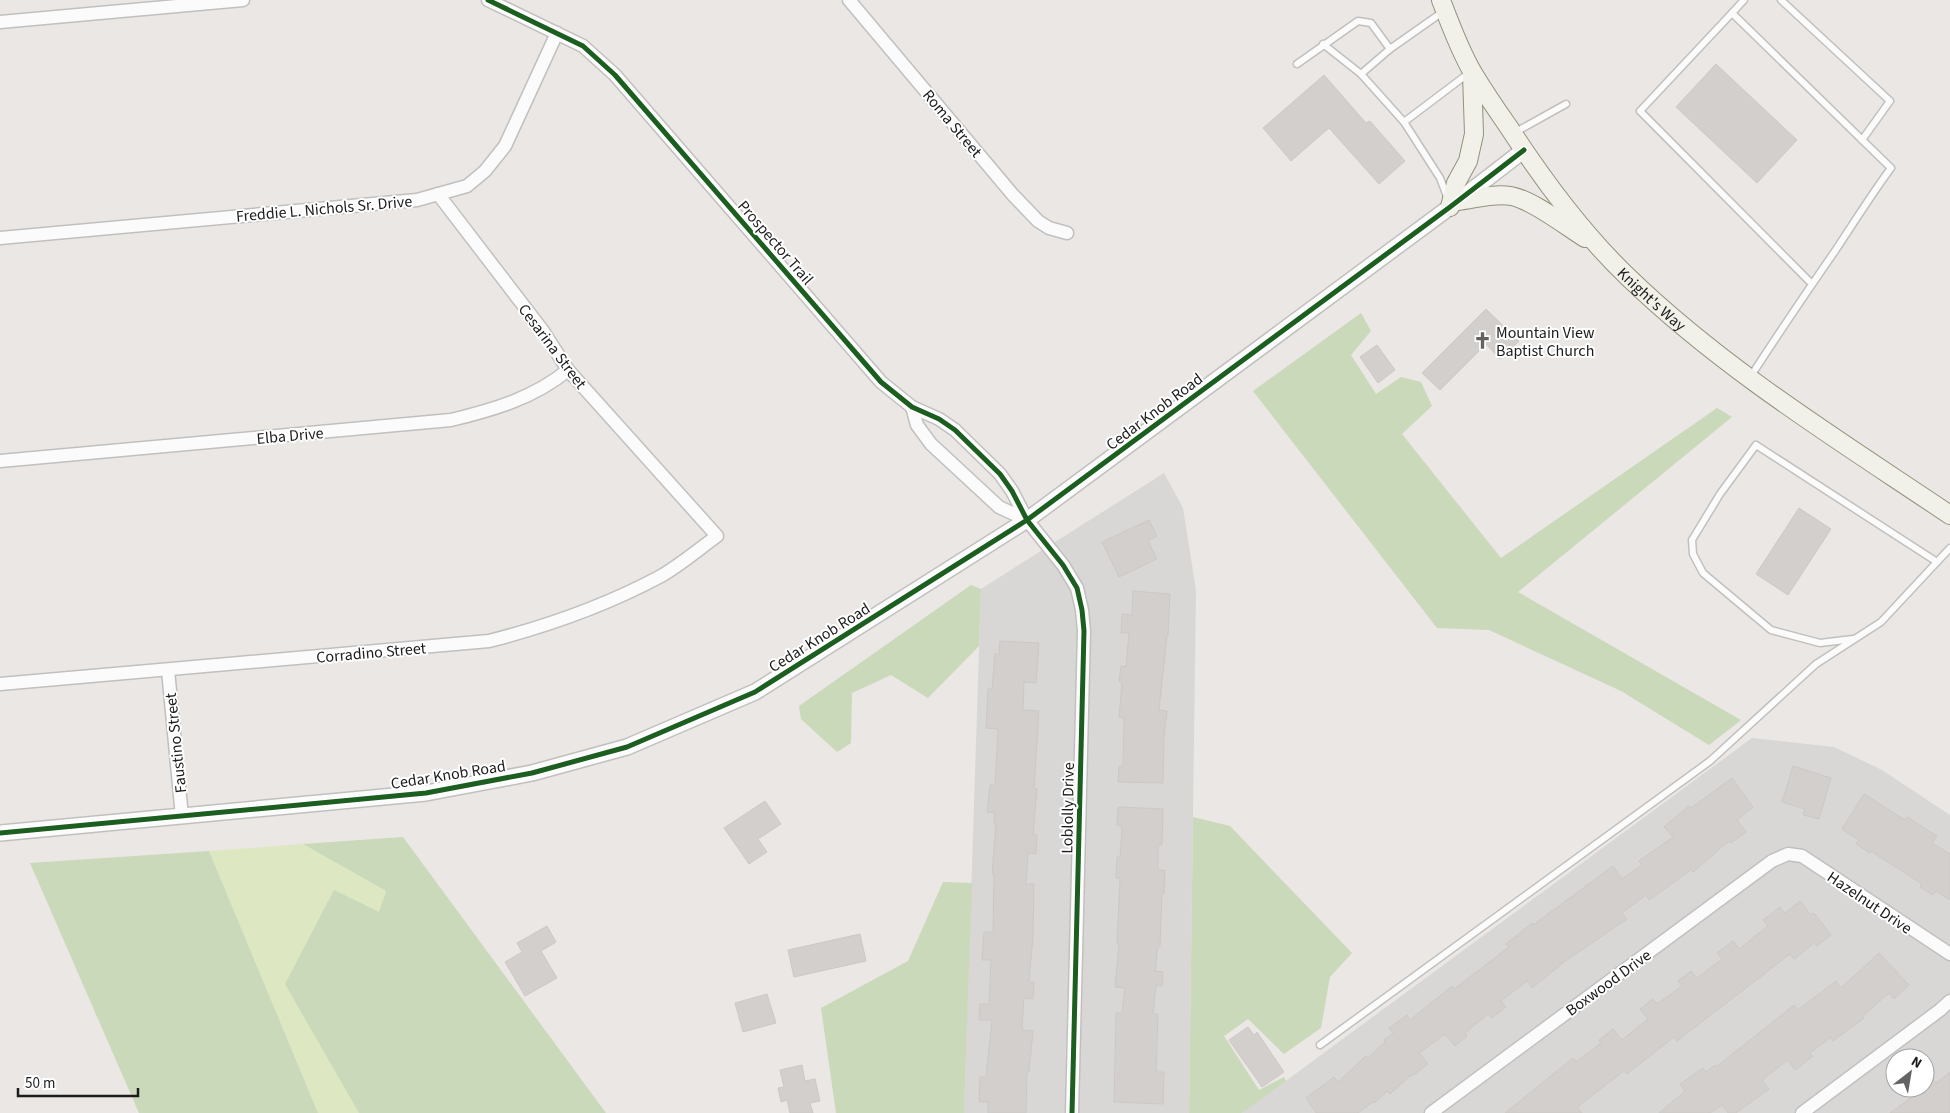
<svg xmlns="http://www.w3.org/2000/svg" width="1950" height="1113" font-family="'Source Sans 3',sans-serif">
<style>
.residential{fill:#d9d7d6;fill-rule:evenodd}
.grass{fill:#dde8c2}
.forest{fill:#cad9b9}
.building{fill:#d3cfcd;stroke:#cdc8c6}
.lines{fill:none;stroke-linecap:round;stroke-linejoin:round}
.service-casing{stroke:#c1c0bf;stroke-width:9}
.minor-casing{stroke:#c1c0bf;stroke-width:15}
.tertiary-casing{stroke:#c1c0bf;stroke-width:18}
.secondary-casing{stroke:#94917d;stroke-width:20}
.service{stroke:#fcfbfb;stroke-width:6}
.minor{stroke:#fcfbfb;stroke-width:12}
.tertiary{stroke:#fcfbfb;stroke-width:15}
.secondary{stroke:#f2f1e9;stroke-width:18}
.cycleway-casing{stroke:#fff;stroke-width:8}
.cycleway{stroke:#1b5e20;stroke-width:5}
.labels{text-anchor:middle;stroke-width:4;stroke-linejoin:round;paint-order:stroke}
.street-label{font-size:16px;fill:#1c1c1c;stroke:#fff}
.poi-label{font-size:16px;fill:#1c1c1c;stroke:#fff;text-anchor:start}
</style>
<rect width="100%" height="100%" fill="#eae7e4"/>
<g class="residential">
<polygon points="1164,473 1183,508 1196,590 1189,1113 964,1113 981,589"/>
<path d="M 1752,738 L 1834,747 L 1882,770 L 1950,815 L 1950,1113 L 1242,1113 ZM 1895,1058 L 1925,1058 L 1925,1088 L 1895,1088 Z"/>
</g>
<polygon class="grass" points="303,844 386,891 380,912 286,983 359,1113 318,1113 209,851"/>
<g class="forest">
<polygon points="1361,313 1371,331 1351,355 1376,394 1401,377 1421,382 1432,406 1402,434 1501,558 1717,408 1732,417 1518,592 1741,720 1709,745 1621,691 1489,630 1437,628 1253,391"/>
<polygon points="971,585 981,589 979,646 928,698 891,675 852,693 851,743 837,752 801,719 799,706"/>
<polygon points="1193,817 1230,826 1352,953 1330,977 1321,1028 1284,1054 1248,1019 1224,1036 1259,1090 1284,1077 1286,1081 1242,1113 1189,1113"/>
<polygon points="403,837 606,1113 359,1113 285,984 334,890 379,912 386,891 303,844"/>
<polygon points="209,851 318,1113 139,1113 30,863"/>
<polygon points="943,882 972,883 964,1113 836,1113 821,1008 908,961"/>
</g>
<g class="building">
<polygon points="1716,64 1797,140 1757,183 1676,107"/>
<polygon points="1324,75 1366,123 1370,121 1405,161 1379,184 1329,128 1291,161 1263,128"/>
<polygon points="1486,309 1519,341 1500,359 1486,344 1440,390 1422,373"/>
<polygon points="1377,345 1395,370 1378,383 1360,357"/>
<polygon points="1799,508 1831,529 1788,595 1756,574"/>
<polygon points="1149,520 1157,536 1148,541 1157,559 1119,577 1102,542"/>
<polygon points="1133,591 1170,594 1168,635 1167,635 1159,710 1167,711 1164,736 1163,783 1118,782 1119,766 1123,766 1124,718 1119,717 1122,682 1119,682 1121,666 1126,667 1129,633 1121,633 1122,614 1132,615"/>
<polygon points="1000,641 1039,643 1036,683 1024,682 1023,710 1039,711 1034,789 1037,789 1033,835 1037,835 1036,854 1028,853 1026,884 1034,884 1033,936 1029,982 1034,982 1033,999 1024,998 1022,1030 1033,1031 1029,1072 1027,1072 1026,1113 988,1113 988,1102 979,1102 980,1077 986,1077 992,1020 979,1020 980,1004 989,1004 991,960 982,960 984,932 993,932 994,874 992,874 996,824 994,824 995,813 987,812 990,785 995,785 998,729 986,728 988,689 992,689 995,654 999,654"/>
<polygon points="1793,766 1831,778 1819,819 1803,815 1805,809 1782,802"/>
<polygon points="1732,778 1753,807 1737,820 1746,832 1731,843 1729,841 1693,872 1691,870 1649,900 1646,895 1622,913 1627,919 1564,962 1532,988 1527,981 1501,1001 1506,1007 1492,1018 1488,1014 1465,1033 1467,1036 1455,1046 1445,1034 1419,1053 1428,1064 1412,1076 1411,1075 1390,1094 1387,1091 1374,1103 1373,1102 1358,1113 1316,1113 1306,1098 1334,1077 1338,1082 1366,1056 1368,1058 1385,1042 1384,1040 1393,1033 1389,1028 1407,1015 1410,1020 1452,986 1454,989 1509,947 1506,944 1532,923 1533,925 1613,866 1622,879 1642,865 1639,861 1673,837 1664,827 1689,806 1691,808"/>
<polygon points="1864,794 1905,820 1907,817 1937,836 1932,843 1950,854 1950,900 1936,891 1933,895 1920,887 1922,884 1871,851 1870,853 1856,844 1859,840 1842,829"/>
<polygon points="765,801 781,824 758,839 767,852 749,864 724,828"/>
<polygon points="1118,807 1163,809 1162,845 1158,845 1158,870 1165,870 1164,894 1162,894 1160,946 1158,946 1155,971 1163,972 1162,986 1156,985 1153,1014 1158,1014 1156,1072 1164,1072 1163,1104 1114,1102 1116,1013 1122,1013 1125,988 1115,987 1119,944 1117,944 1120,878 1116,878 1117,857 1120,857 1122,826 1117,825"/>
<polygon points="1800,901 1811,915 1814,913 1831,935 1817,946 1814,943 1794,959 1790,954 1677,1041 1674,1037 1627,1074 1624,1071 1577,1107 1582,1113 1505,1113 1573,1058 1576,1062 1601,1043 1599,1040 1613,1029 1622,1040 1648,1019 1640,1009 1653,999 1657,1004 1682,986 1678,981 1691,971 1697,978 1722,959 1717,953 1733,941 1739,949 1768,926 1763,920 1780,907 1785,913"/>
<polygon points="547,926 556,942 541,951 557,978 525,996 505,962 522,952 517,943"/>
<polygon points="860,934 866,961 794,977 788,950"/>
<polygon points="1879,953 1909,985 1894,999 1889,993 1863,1016 1864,1018 1833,1041 1831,1037 1810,1053 1813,1056 1795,1070 1788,1060 1762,1080 1769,1089 1736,1113 1728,1113 1722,1105 1710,1113 1659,1113 1685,1091 1680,1084 1703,1068 1706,1072 1715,1065 1716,1067 1794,1005 1798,1010 1836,981 1841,988"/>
<polygon points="767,994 776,1023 743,1032 735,1003"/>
<polygon points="1248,1027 1254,1035 1257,1032 1284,1072 1262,1087 1229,1040"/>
<polygon points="802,1065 805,1081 815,1079 820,1101 810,1103 813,1113 790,1113 787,1100 781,1102 778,1088 784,1087 780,1070"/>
<polygon points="1925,1069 1936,1083 1950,1072 1950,1113 1890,1113 1925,1088"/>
</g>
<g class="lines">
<defs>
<g id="service">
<polyline points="1781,0 1890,101 1862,140"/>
<polyline points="1732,13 1744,0"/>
<polyline points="1323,44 1361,74 1404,122 1469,73"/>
<polyline points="1297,64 1358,21 1371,23 1390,49"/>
<polyline points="1361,74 1390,49 1444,11"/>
<polyline points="1404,122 1440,178 1448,199"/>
<polyline points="1514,133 1566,104"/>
<path d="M 1751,376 C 1778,334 1806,293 1835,251 C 1853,224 1871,195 1891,168 L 1732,13 L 1640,111 L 1812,284"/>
<polyline points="1853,639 1820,643 1771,630 1703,573 1693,554 1692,540 1720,494 1756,445 1937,562"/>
<polyline points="1320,1045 1710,761 1816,664 1881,622 1950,548"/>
</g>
<g id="minor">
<polyline points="488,0 583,46 615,75 881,382 912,407 939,419 955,430 1000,474 1012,491 1027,520 1063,565 1077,588 1082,610 1084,631 1072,1113"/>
<polyline points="849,0 1013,195 1038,221 1049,228 1067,233"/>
<polyline points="0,22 243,0"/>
<polyline points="0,238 417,200 467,186 485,171 505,146 557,33"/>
<polyline points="912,407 917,425 931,444 999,507 1027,520"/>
<path d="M 0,461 L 451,420 C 493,410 534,398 568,370"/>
<polyline points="168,670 182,817"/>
<path d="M 0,684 L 489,641 C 548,626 607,605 661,576 C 680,565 699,549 717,536 L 568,370 L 543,331 L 438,194"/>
<polyline points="1431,1113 1772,861 1788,854 1802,856 1950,954"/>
<polyline points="1802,1113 1940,1010 1950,1001"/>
</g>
<polyline id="tertiary" points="0,833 426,793 532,773 627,747 755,692 1027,520 1450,207 1524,150"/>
<g id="secondary">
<path id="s1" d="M 1441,0 C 1450,24 1460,51 1473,73 C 1484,91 1496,109 1508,126 C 1543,180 1582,233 1628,277 C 1723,369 1840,441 1950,515"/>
<path d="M 1458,201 C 1475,199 1494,193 1511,196 C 1532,200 1566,226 1585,238"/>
<polyline points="1450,207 1456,183 1468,161 1474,134 1472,74"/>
</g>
</defs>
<use href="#service" class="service-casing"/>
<use href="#minor" class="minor-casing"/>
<use href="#tertiary" class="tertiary-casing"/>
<use href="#secondary" class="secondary-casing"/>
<use href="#service" class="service"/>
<use href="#minor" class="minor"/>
<use href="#tertiary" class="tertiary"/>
<use href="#secondary" class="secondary"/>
<defs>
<g id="cycleway">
<polyline points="488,0 583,46 615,75 881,382 912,407 939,419 955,430 1000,474 1012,491 1027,520 1063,565 1077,588 1082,610 1084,631 1072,1113"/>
<polyline points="0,833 426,793 532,773 627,747 755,692 1027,520 1450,207 1524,150"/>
</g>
</defs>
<use href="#cycleway" class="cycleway-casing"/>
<use href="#cycleway" class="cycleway"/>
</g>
<defs>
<symbol id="church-bare" viewBox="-9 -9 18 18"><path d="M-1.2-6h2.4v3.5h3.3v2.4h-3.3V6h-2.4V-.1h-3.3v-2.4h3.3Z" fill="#646362" stroke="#fff" stroke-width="2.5" paint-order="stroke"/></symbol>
</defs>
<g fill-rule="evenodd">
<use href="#church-bare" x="1470" y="328" width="25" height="25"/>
</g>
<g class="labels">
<g class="street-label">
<text transform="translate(953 123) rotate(50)" y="6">Roma Street</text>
<text transform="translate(324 208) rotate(-5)" y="6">Freddie L. Nichols Sr. Drive</text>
<text transform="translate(776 242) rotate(49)" y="6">Prospector Trail</text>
<text dy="6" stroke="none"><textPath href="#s1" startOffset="369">Knight's Way</textPath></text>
<text transform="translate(553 346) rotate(53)" y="6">Cesarina Street</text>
<text transform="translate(1154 411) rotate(-37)" y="6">Cedar Knob Road</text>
<text transform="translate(290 435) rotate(-5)" y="6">Elba Drive</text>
<text transform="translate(819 637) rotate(-32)" y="6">Cedar Knob Road</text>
<text transform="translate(371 652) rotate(-5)" y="6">Corradino Street</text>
<text transform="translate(175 743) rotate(-96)" y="6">Faustino Street</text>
<text transform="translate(448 774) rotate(-9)" y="6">Cedar Knob Road</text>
<text transform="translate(1067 808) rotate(-89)" y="6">Loblolly Drive</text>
<text transform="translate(1870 902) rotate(34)" y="6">Hazelnut Drive</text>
<text transform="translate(1608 982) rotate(-36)" y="6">Boxwood Drive</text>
</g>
<g class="poi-label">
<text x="1496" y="338">Mountain View<tspan x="1496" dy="18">Baptist Church</tspan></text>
</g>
</g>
<g transform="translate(1910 1073) rotate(31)"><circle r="24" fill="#ffffff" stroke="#a4a4a4"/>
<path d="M0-4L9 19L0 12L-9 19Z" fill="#646362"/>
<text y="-8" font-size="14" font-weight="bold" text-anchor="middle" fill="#1c1c1c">N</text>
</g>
<path d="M18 1088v8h120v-8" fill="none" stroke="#1c1c1c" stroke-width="2.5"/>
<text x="25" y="1088" font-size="15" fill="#1c1c1c" stroke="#ffffff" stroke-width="4" paint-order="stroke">50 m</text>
</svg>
